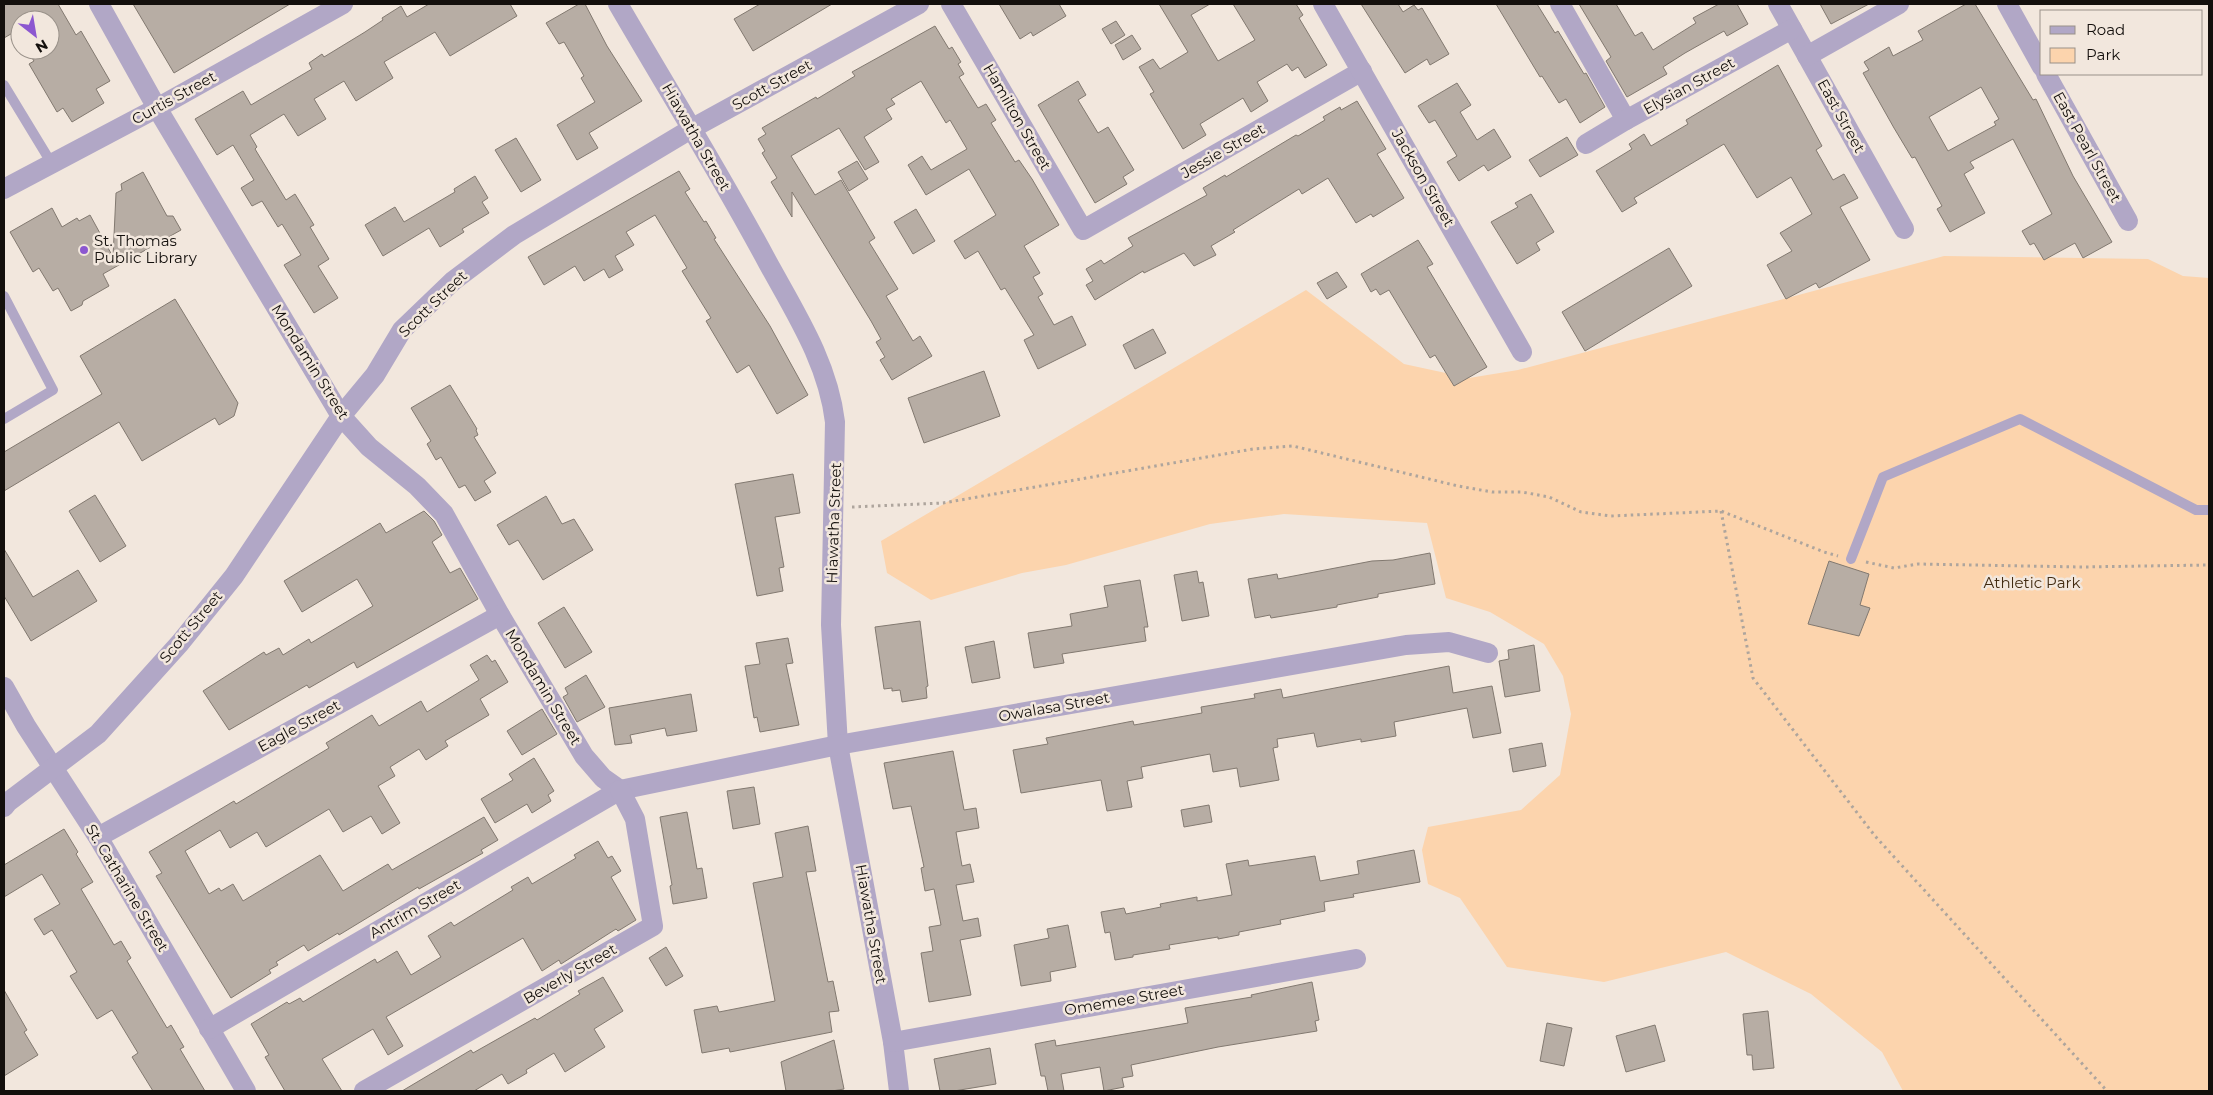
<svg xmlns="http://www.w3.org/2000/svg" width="2213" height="1095" font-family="Montserrat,sans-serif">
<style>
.green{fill:#fcd4ad}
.building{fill:#b7ada4;stroke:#827970;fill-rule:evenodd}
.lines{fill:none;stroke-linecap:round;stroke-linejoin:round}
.path{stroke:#aea59d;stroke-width:3;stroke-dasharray:2.5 4;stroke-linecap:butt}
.service{stroke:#b1a7c6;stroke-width:10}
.minor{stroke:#b1a7c6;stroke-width:20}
.poi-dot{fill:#8c57d0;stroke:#f2e7dd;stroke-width:2}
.labels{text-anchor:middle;stroke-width:5;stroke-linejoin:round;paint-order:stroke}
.street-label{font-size:15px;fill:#130f0c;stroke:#f2e7dd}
.poi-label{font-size:15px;fill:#130f0c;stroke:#f2e7dd;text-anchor:start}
.park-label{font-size:15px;fill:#422b11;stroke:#f2e7dd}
</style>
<rect width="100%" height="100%" fill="#f2e7dd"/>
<polygon class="green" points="1944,256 2148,259 2183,276 2209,278 2209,1091 1903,1091 1882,1052 1811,994 1726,952 1604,982 1507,967 1460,898 1428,884 1422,850 1428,827 1521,810 1560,775 1571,714 1563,676 1544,644 1490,612 1446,598 1427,523 1284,514 1210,524 1066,565 1022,573 931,600 887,573 881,541 1306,290 1404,364 1469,378 1518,370"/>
<g class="building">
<polygon points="4,4 58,4 76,35 81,31 110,81 96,89 104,103 72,122 63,108 57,112 29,64 34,61 27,50 50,50 50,20 20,20 20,38 16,31 4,38"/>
<polygon points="133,4 290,4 174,73"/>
<polygon points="429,4 510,4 517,16 450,56 435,32 384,62 393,78 356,101 344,81 314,99 326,119 298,136 284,114 250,135 257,147 255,149 286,200 295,194 314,225 310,227 329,259 318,266 338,298 314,313 284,265 301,255 282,224 278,227 262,201 252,206 241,188 254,180 233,145 217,155 195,119 243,91 251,105 312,69 309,63 322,54 324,57 365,32 383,20 382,18 401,6 407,17"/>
<polygon points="579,4 585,4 607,46 642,101 589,133 598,148 577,160 557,125 595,102 581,78 584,76 564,42 559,44 546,23"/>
<polygon points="760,4 832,4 753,51 734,19"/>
<polygon points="999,4 1059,4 1066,16 1033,36 1031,32 1020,39"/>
<polygon points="1159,4 1210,4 1191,15 1218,61 1255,40 1233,4 1296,4 1303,15 1299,18 1327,65 1305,78 1298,67 1292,71 1287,64 1257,82 1268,101 1251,112 1243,98 1200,124 1206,135 1183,149 1150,94 1154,92 1139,67 1153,59 1160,69 1188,52"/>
<polygon points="1361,4 1398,4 1403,12 1414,5 1418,10 1422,8 1449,54 1430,65 1427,59 1405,73"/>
<polygon points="1496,4 1537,4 1555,33 1558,31 1584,74 1586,73 1605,107 1580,123 1566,99 1559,103 1542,76 1540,77"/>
<polygon points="1579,4 1616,4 1635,36 1642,32 1653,50 1696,23 1693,18 1719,4 1737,4 1748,24 1727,36 1724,31 1685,53 1663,67 1667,74 1627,97 1606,61 1611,57"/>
<polygon points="1820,4 1869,4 1831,24"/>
<path d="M 1966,4 L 1975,4 L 2033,100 L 2036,99 L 2073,176 L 2112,242 L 2083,258 L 2075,243 L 2044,260 L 2034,243 L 2030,245 L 2022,231 L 2052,214 L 2013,139 L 1970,162 L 1974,168 L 1964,174 L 1985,213 L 1950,232 L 1937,209 L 1942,206 L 1915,157 L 1912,158 L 1894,128 L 1863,73 L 1869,70 L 1864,62 L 1889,47 L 1893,56 L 1923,40 L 1918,31 ZM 1981,87 L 1999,119 L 1994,122 L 1996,125 L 1948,151 L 1929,117 Z"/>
<polygon points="1116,21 1125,35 1111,44 1102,29"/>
<polygon points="935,26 949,49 952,47 961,62 958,64 964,74 959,77 978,108 986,104 996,120 991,123 1015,162 1019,160 1032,179 1059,225 1024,246 1040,273 1033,277 1043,294 1038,297 1054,325 1072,316 1086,345 1038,369 1024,340 1034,335 1005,288 1001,290 978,251 965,259 954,241 996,215 969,169 926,195 908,165 922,156 931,170 967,149 950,120 946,123 921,81 891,99 895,104 886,109 892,119 864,137 879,162 865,170 839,128 791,156 815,195 841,180 875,238 869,242 898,289 886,296 913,341 920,336 932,356 892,380 880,360 885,357 876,342 881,339 871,321 792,192 792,217 771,182 777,178 762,153 765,151 758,139 766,134 762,128 816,97 817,99 855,76 852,72"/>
<polygon points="1132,35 1141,49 1123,60 1115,45"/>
<polygon points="1778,65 1822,146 1816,150 1833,180 1844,174 1858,198 1840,207 1870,260 1819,288 1816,283 1786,299 1767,265 1792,251 1780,233 1812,214 1791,177 1757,198 1724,144 1634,198 1637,203 1622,212 1596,171 1632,149 1629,144 1644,134 1651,146 1688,124 1686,120"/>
<polygon points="1078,81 1086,95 1078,100 1098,133 1108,127 1134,170 1123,177 1127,184 1095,203 1038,105"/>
<polygon points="1457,83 1471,105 1460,112 1477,140 1494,129 1511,157 1488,171 1484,165 1459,181 1447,162 1457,156 1435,120 1429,123 1418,106"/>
<polygon points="1357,101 1386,149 1377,154 1404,198 1373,217 1371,214 1356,223 1328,178 1302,194 1299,189 1233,230 1235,232 1211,246 1216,255 1194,266 1184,253 1144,273 1143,271 1095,300 1086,285 1093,281 1086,269 1101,260 1104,264 1133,246 1128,238 1207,195 1203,188 1225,175 1226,177 1296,135 1298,136 1325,120 1323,117 1340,107 1341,110"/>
<polygon points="1567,137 1578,155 1540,177 1529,160"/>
<polygon points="516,138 541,180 521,192 495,150"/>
<polygon points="857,161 868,179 849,191 838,172"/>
<polygon points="679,171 690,189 685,192 704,222 706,221 716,238 714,239 770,326 808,395 777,414 749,365 737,373 706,321 711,318 682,271 687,268 655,215 626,232 634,245 615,256 623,270 609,278 604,269 584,281 575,266 544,285 528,257"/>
<polygon points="143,172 167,216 173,216 181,230 103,274 109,286 83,301 82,305 71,311 58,288 53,291 39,268 33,272 10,232 52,208 62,227 77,218 79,221 90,215 113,257 116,193 122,190 121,184"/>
<polygon points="475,176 488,198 482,202 489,213 462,229 464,232 440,247 429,228 383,256 365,225 395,207 404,222 455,192 454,189"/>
<polygon points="1531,194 1554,232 1536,243 1540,250 1517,264 1491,222 1518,207 1515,203"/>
<polygon points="916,209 935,241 913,254 894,222"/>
<polygon points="1418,240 1433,264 1427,267 1487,367 1454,386 1435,355 1430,358 1389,290 1380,295 1376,289 1371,292 1361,274"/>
<polygon points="1669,248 1692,286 1585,351 1562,312"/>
<polygon points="1337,272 1347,287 1327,299 1317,283"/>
<polygon points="175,299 238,403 234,416 219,425 215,418 142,461 119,422 4,491 4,452 102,394 80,356"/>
<polygon points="1153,329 1166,353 1135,369 1123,345"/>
<polygon points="984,371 1000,416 924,443 908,398"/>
<polygon points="450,385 477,429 476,430 478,435 474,437 496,473 484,481 491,492 475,501 465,485 459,488 441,457 436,460 427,444 431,441 411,408"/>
<polygon points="793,474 800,513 775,517 784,567 779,568 783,591 757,596 735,484"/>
<polygon points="95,495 126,546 100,562 69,511"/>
<polygon points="546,496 562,524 574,519 593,550 543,580 518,540 509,545 497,525"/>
<polygon points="424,511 434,521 442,535 432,542 450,573 460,568 478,599 357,668 354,662 309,688 307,685 229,730 203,691 264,652 266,655 279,648 283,655 309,639 311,643 373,606 357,579 302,612 284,581 380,523 386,533"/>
<polygon points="4,549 33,597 78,570 97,601 31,641 4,596"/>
<polygon points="1430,553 1435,584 1378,594 1378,597 1337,605 1337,607 1271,618 1270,615 1255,618 1248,579 1277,574 1278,579 1372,561 1393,560"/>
<polygon points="1829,561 1869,574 1860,605 1870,608 1859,636 1808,624"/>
<polygon points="1197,571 1199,583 1203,582 1209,616 1182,621 1174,575"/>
<polygon points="1140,580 1148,627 1144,627 1146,641 1062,654 1064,663 1034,668 1028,633 1072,626 1070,614 1108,607 1104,586"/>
<polygon points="564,607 592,652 565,668 538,623"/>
<polygon points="920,621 928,686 926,687 927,698 902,702 900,690 892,691 892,688 884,689 875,627"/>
<polygon points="788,638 793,663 786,664 799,725 760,732 757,717 754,718 745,666 760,664 756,643"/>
<polygon points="994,641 1000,678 972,683 965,647"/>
<polygon points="1534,645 1540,691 1505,697 1499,661 1509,659 1508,650"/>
<polygon points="487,655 492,662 495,660 508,682 480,699 489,715 445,741 448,746 426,760 419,749 390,767 395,776 378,786 400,823 382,834 371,816 343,832 329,809 266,847 257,832 230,848 220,830 185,851 209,894 219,888 221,891 233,884 243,901 320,855 343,891 388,864 392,870 484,817 498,840 481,850 483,853 419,889 418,887 339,935 338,933 308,951 304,945 276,962 278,965 269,970 271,973 231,998 156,876 162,873 149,852 234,801 236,804 329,748 326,743 372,715 379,726 421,701 427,712 479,680 470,665"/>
<polygon points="1449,666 1453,693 1492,686 1501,733 1473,738 1467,708 1394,722 1396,736 1361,742 1361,739 1317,747 1314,733 1277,739 1278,747 1273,748 1279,780 1240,787 1237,768 1213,772 1210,754 1141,767 1143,778 1127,781 1132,807 1107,811 1101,780 1021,793 1013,750 1048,744 1046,738 1133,721 1134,725 1202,713 1201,707 1255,698 1254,694 1281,689 1283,698"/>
<polygon points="586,675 605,707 577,722 563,697 568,694 565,688"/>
<polygon points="691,694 697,731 667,736 665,728 630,735 632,743 615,745 609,708"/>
<polygon points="542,709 557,734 522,755 507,731"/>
<polygon points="1542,743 1546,766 1513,772 1509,749"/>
<polygon points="953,751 964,810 976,808 979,828 956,832 962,866 970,864 974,882 956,885 963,921 978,918 981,936 960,940 971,995 929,1002 921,953 933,951 929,927 941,925 934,889 925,891 921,868 924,867 911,806 893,809 884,763"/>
<polygon points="534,758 554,791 548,795 551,801 532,813 527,804 495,823 481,799 513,780 509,774"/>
<polygon points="754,787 760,824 733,829 727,791"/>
<polygon points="1209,805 1212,822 1184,827 1181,810"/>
<polygon points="687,812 697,869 702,868 707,898 673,904 670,886 672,885 660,817"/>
<polygon points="808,826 816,871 806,872 828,982 833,981 839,1011 829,1012 832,1032 730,1052 729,1048 702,1053 694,1010 717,1006 719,1012 775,1001 753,883 783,877 775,833"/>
<polygon points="64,829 78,852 76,854 93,882 81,889 114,945 121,941 131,958 127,961 167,1028 171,1025 184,1047 180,1049 205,1091 153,1091 132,1057 138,1053 112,1010 97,1019 70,976 77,972 52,930 44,935 34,919 60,904 42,874 4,897 4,865"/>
<polygon points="598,841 608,858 612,856 621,871 611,877 636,920 618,931 616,929 561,964 559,960 542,971 523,938 386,1017 403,1046 388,1055 373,1029 322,1059 342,1091 285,1091 265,1057 269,1055 251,1024 287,1002 289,1004 300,998 303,1002 375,959 377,963 397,951 411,975 441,957 428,936 451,922 454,926 513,890 511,887 528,877 532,884 576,858 574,855"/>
<polygon points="1414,850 1420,882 1353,894 1354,897 1324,902 1325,911 1280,920 1281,924 1239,932 1239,935 1218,939 1218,937 1169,945 1170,949 1133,955 1133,957 1115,960 1110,932 1105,933 1101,912 1124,908 1126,914 1161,907 1160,904 1197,897 1197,901 1232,895 1226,864 1248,860 1249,866 1315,856 1320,881 1359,874 1357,861"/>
<polygon points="1068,925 1076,967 1050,972 1051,981 1021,986 1014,945 1049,938 1047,929"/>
<polygon points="666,947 683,976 666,986 649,958"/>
<polygon points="603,977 623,1011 594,1029 605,1047 565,1072 554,1053 526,1070 527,1073 508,1084 502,1074 474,1091 402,1091 471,1050 473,1053 535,1018 537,1020 580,994 578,991"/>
<polygon points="1312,982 1319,1020 1315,1021 1317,1031 1218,1047 1131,1065 1133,1076 1122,1078 1124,1087 1104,1091 1100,1067 1061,1074 1064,1091 1048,1091 1045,1076 1041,1076 1035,1044 1055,1040 1056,1046 1188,1023 1185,1008 1252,997 1251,995"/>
<polygon points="4,990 27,1030 24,1032 38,1055 4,1076"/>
<polygon points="1768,1011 1774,1068 1753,1070 1752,1055 1747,1055 1743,1014"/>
<polygon points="1547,1023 1572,1028 1564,1066 1540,1061"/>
<polygon points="1655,1025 1665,1061 1626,1072 1616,1036"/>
<polygon points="834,1040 844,1089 832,1091 786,1091 781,1062"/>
<polygon points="990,1048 996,1084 954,1091 940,1091 934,1059"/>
</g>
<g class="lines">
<g class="path">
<polyline points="852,507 943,503 1253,449 1293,446 1458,486 1492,492 1522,492 1549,497 1581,512 1611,516 1721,511 1824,552 1838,556"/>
<polyline points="1721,511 1753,678 1875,836 2107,1091"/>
<polyline points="1866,562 1894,568 1918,564 2081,567 2209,565"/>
</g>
<g class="service">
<polyline points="4,85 52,164"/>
<polyline points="4,296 53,390 4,419"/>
<polyline points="1851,559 1883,477 2020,419 2196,510 2209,510"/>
</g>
<g class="minor">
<polyline points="99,4 157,108 341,416 369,447 417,486 444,514 500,615 584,756 603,778 620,790"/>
<path d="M 618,4 C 668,90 721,175 768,263 C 796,314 828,363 835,422 L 831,625 L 838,745 L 893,1042 L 899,1091"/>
<polyline points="951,4 1083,230 1362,71"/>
<polyline points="1323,4 1522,352"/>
<polyline points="1560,4 1626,120"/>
<polyline points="1778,4 1904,229"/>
<polyline points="2007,4 2042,67"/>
<polyline points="1807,56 1899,4"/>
<polyline points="2046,74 2128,221"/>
<polyline points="1586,144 1626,120 1792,29"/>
<polyline points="4,189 157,108 343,4"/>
<polyline points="4,687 26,726 98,837 246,1091"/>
<polyline points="4,807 8,802 98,734 180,643 234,576 341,416 375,375 402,330 453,281 514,235 691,129 919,4"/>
<polyline points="98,837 500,615"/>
<polyline points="209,1029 620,790 838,745 1406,645 1449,642 1488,653"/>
<polyline points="893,1042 1356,959"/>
<polyline points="364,1091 653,926 635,819 620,790"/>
</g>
</g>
<circle class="poi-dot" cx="84" cy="250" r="5"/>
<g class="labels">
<g class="street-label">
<text transform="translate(772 85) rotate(-29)" y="5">Scott Street</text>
<text transform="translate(1689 86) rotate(-29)" y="5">Elysian Street</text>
<text transform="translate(174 98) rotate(-29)" y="5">Curtis Street</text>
<text transform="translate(1841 116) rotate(61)" y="5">East Street</text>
<text transform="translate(1017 117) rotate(60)" y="5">Hamilton Street</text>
<text transform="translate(696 137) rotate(60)" y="5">Hiawatha Street</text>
<text transform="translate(2087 147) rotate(61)" y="5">East Pearl Street</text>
<text transform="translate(1223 151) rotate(-30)" y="5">Jessie Street</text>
<text transform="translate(1423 178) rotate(60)" y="5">Jackson Street</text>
<text transform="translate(433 304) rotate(-44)" y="5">Scott Street</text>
<text transform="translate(310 362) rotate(58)" y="5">Mondamin Street</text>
<text transform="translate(834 523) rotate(-88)" y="5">Hiawatha Street</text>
<text transform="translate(191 627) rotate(-50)" y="5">Scott Street</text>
<text transform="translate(543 687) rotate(59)" y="5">Mondamin Street</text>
<text transform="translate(1054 707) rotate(-10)" y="5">Owalasa Street</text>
<text transform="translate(299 726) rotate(-29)" y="5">Eagle Street</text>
<text transform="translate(127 888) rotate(59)" y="5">St. Catharine Street</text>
<text transform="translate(415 909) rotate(-30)" y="5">Antrim Street</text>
<text transform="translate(871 924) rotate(80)" y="5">Hiawatha Street</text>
<text transform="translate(570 974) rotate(-30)" y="5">Beverly Street</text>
<text transform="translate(1124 1000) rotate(-10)" y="5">Omemee Street</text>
</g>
<g class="poi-label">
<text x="94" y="246">St. Thomas<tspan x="94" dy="17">Public Library</tspan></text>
</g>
<g class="park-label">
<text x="2032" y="588">Athletic Park</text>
</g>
</g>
<rect width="2213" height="1095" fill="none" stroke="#130f0c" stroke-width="10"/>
<rect x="2040" y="10" width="162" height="65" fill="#f2e7dd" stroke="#999189"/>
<rect x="2050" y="26" width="25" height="8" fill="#b1a7c6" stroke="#999189"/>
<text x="2086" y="35" font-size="15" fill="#130f0c">Road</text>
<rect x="2050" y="48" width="25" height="15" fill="#fcd4ad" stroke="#999189"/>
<text x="2086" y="60" font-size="15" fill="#130f0c">Park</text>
<g transform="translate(35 35) rotate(149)"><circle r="24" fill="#f2e7dd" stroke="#999189"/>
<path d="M0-4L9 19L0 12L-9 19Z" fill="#8c57d0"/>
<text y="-8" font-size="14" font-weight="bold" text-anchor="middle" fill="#130f0c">N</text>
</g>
</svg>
